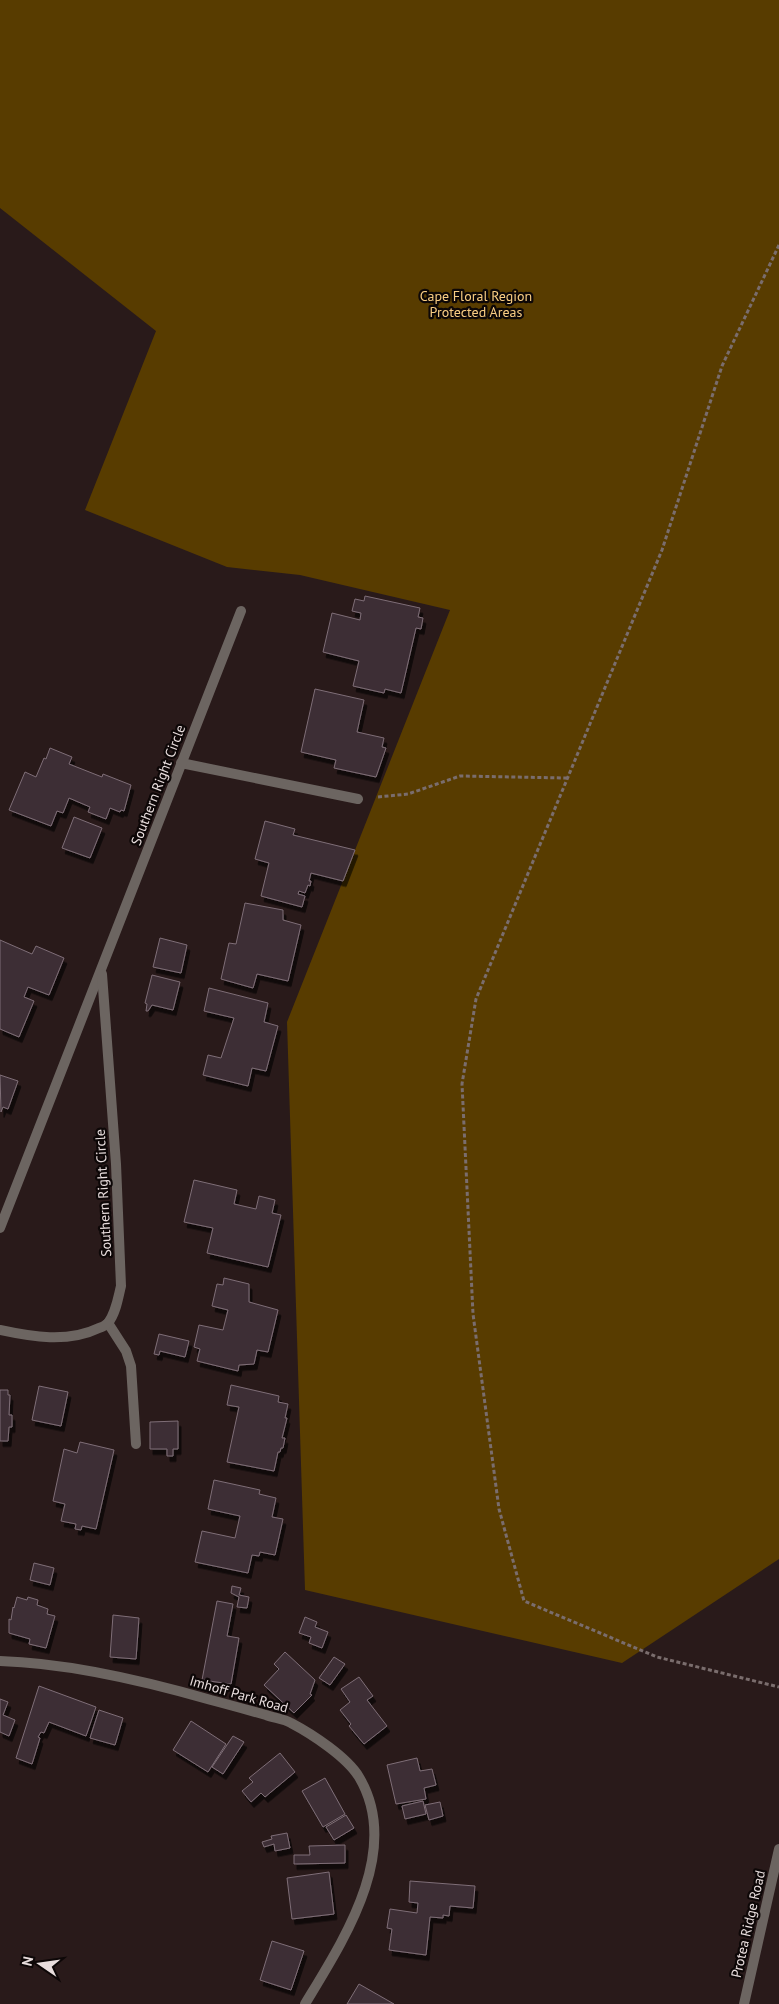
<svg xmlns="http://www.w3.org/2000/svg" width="779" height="2004" font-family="'PT Sans',sans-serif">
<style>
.green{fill:#583c00}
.building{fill:#3c2e36;stroke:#7f6e77;filter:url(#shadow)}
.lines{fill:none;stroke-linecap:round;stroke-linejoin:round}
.path{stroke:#7a6d6d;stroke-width:3;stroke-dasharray:4 2.5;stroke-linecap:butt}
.service{stroke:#6c6561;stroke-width:10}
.minor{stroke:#6c6561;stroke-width:10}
.labels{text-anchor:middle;stroke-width:4.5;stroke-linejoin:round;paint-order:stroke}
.park-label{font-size:14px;fill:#f9cd83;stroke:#0d0707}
.street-label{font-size:14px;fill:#e9dede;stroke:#0d0707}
</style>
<defs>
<filter id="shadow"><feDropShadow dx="3" dy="5.5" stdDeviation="0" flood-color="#0009"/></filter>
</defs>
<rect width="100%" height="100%" fill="#291a1a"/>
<polygon class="green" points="0,0 779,0 779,1559 622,1663 305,1590 287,1022 450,610 300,575 227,567 85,510 156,331 0,208"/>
<g class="building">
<polygon points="365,596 420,608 418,617 423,618 421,629 416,628 401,693 385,689 384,693 353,686 359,661 323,652 332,613 360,620 361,613 352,611 355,599 364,601"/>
<polygon points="315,689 364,700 357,732 384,738 382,747 386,748 376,777 334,768 336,760 301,752"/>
<polygon points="50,748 72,757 69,764 102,777 103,774 131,785 124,811 121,810 120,812 110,808 106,819 88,812 90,807 69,798 63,813 57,811 51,826 9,810 25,772 36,777 44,758 46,759"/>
<polygon points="74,817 102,828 90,858 62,848"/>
<polygon points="265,821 295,829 293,835 355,850 343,881 311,873 309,881 311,881 310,886 308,885 305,893 299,891 298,894 305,896 302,907 261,896 269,863 255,859"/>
<polygon points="245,903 283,910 283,920 301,925 288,981 257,974 253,988 221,979 229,943 236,944"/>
<polygon points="160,938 187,945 181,973 153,967"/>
<polygon points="0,940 32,954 36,946 64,958 49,995 28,987 24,997 34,1001 19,1037 0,1029"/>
<polygon points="152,975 180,982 173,1010 152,1005 148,1011 146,1011 147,1004 145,1003"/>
<polygon points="209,988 268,1003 264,1022 278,1026 266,1071 252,1068 248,1086 203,1075 208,1055 221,1058 234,1018 204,1011"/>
<polygon points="0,1075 18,1081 8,1109 3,1107 1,1112"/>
<polygon points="194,1180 237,1190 234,1204 256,1209 259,1196 275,1200 272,1213 281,1215 268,1267 207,1253 213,1228 184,1222"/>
<polygon points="224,1278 249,1284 249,1302 278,1310 268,1352 257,1350 254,1364 239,1365 238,1371 197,1361 200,1349 194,1347 199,1325 223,1330 228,1310 212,1306 217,1284 223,1285"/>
<polygon points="159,1334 189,1341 185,1357 160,1351 159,1355 154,1354"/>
<polygon points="231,1385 279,1396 278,1402 288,1404 285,1418 287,1418 282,1438 285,1438 283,1448 281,1448 280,1452 278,1452 274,1471 227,1462 239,1407 227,1405"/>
<polygon points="39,1386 68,1392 61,1426 32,1420"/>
<polygon points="0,1390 8,1390 8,1395 10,1395 9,1415 12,1415 12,1427 9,1427 8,1441 0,1441"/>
<polygon points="178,1421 178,1449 173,1449 173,1456 167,1456 167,1449 150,1449 150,1422"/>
<polygon points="80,1442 114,1450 96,1529 82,1526 81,1530 75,1529 76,1524 61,1521 65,1504 53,1501 64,1449 77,1453"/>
<polygon points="214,1480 260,1490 259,1494 276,1498 272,1517 283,1519 275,1555 260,1552 259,1556 252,1555 248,1573 195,1562 202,1531 235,1538 240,1516 208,1509"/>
<polygon points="34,1563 54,1568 50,1585 30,1580"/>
<polygon points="232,1586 241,1588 239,1595 249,1597 247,1608 237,1607 239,1597 231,1593"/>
<polygon points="17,1597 27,1600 28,1597 38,1600 37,1605 48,1609 47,1614 55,1616 46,1648 29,1644 30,1639 9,1633 9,1619 11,1620 13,1607 14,1608"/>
<polygon points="217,1601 233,1604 227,1636 239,1638 231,1684 202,1680"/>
<polygon points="113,1615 139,1618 136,1659 110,1657"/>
<polygon points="305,1617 317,1622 315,1627 328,1632 322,1648 309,1643 311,1637 299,1633"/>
<polygon points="285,1652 315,1680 310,1694 312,1695 294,1713 264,1685 279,1669 274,1664"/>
<polygon points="334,1657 345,1664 330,1685 319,1678"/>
<polygon points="359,1677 373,1696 367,1700 387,1726 364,1744 349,1726 351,1724 340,1710 350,1702 341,1689"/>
<polygon points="39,1686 96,1707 86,1736 49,1722 44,1733 41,1732 38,1737 40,1738 32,1764 16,1758"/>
<polygon points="0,1699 8,1702 3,1715 15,1720 9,1736 0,1732"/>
<polygon points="99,1710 123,1718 115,1745 90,1738"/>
<polygon points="191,1721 226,1744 208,1772 173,1750"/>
<polygon points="233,1736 244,1742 223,1774 212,1767"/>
<polygon points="280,1753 295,1772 265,1797 261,1793 251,1802 242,1791 253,1782 249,1778"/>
<polygon points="417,1758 420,1771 432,1769 436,1785 424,1788 426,1799 396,1804 387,1765"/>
<polygon points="325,1778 345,1814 323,1827 302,1791"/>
<polygon points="423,1801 426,1814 405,1819 402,1806"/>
<polygon points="440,1802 443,1816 429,1820 425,1805"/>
<polygon points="346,1815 354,1828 334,1840 326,1827"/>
<polygon points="287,1833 290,1848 275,1851 274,1844 264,1847 262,1842 272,1839 271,1836"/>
<polygon points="345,1845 345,1863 294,1864 294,1855 310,1855 309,1846"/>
<polygon points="329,1872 334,1914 292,1919 287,1878"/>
<polygon points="410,1881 475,1886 473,1908 450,1906 449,1916 443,1915 443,1918 430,1917 426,1955 389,1950 392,1929 387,1928 390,1909 417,1913 418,1903 409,1902"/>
<polygon points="272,1941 304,1951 291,1990 260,1980"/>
<polygon points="359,1984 394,2004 347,2004"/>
</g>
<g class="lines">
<g class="path">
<polyline points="779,245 722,366 662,550 476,999 462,1084 473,1314 499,1509 524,1601 657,1657 779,1687"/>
<polyline points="378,797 408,794 460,776 567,778"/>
</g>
<g class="service">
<polyline points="181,763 358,799"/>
<polyline points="108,1323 126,1351 131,1366 136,1444"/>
</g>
<g class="minor">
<polyline points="0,1228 241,611"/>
<path d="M 0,1330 C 32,1337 68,1343 99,1328 C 102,1327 106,1325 108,1323 C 116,1313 118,1298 121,1286 L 116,1164 L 102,974"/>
<path d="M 0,1661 C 69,1663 145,1681 211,1700 C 230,1705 248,1710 266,1715 C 274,1718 284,1719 291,1723 C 312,1734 347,1757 359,1777 C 403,1851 343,1941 305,2004"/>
<polyline points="744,2004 779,1849"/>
</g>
</g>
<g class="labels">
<g class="park-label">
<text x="476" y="301">Cape Floral Region<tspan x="476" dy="16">Protected Areas</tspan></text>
</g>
<g class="street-label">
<text transform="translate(158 785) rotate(-69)" y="5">Southern Right Circle</text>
<text transform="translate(103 1193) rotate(-93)" y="5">Southern Right Circle</text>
<text transform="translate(239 1694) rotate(16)" y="5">Imhoff Park Road</text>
<text transform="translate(748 1924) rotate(-77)" y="5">Protea Ridge Road</text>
</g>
</g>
<g transform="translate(40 1964) rotate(283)" stroke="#0d0707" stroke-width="4" paint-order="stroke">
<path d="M0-4L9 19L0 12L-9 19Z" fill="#e9dede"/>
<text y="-8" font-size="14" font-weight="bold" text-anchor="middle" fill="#e9dede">N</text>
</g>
</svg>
